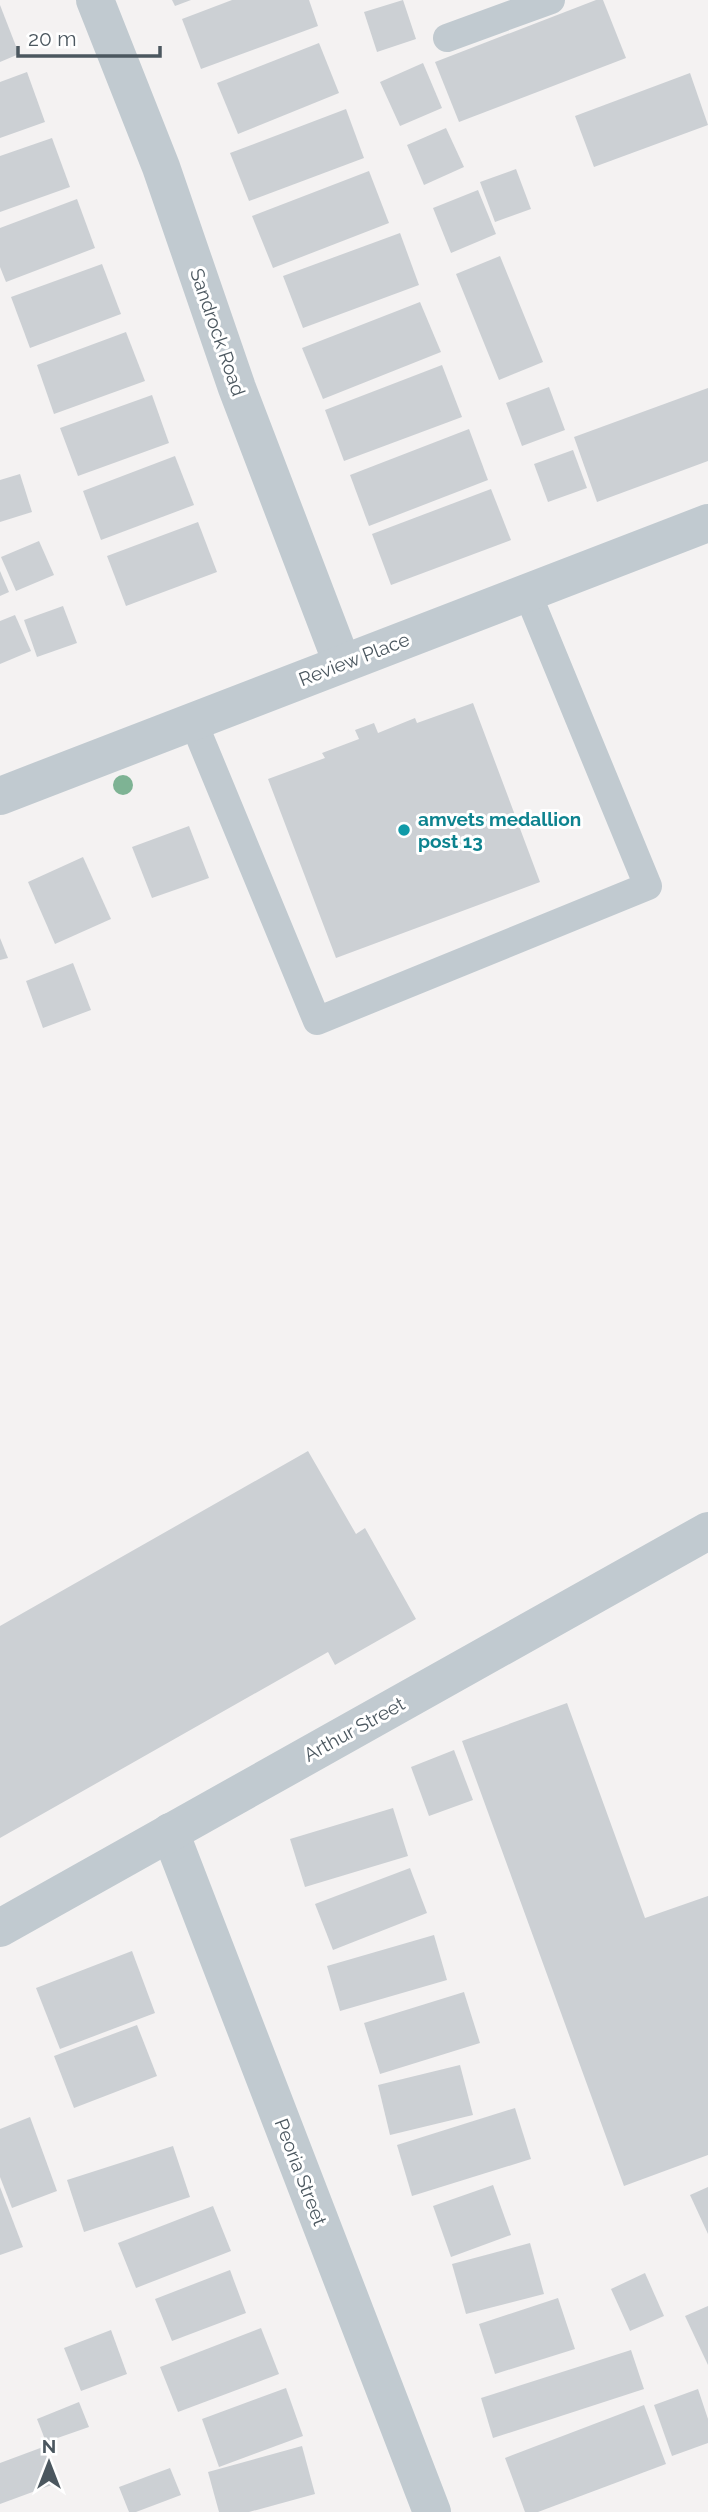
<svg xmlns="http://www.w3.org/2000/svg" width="708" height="2512" font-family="Raleway,sans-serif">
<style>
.building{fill:#ccd0d4}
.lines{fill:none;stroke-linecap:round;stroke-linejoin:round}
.service{stroke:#c1cad0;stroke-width:28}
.minor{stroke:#c1cad0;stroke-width:38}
.tree{fill:#7eb394}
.culture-dot{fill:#0f9aa8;stroke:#fff;stroke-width:2.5}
.labels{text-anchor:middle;stroke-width:6;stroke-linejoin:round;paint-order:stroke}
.street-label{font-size:19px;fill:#4b575f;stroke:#fff}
.culture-label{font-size:19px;font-weight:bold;fill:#0d838f;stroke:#fff;text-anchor:start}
</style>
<rect width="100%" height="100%" fill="#f4f2f2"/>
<g class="building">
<polygon points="172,0 191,0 175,6"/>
<polygon points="232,0 309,0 318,26 201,69 182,19"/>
<polygon points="403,0 416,39 377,52 364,12"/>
<polygon points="596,0 603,0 626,58 459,122 435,62"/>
<polygon points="0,5 19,54 0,62"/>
<polygon points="319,43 339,93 238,134 217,83"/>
<polygon points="423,63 442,108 400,126 380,82"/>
<polygon points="27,72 45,122 0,138 0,82"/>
<polygon points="690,73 708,125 594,167 575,116"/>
<polygon points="346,109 364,158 249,201 230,153"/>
<polygon points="446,128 464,167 424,185 407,145"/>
<polygon points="52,138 70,187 0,212 0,156"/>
<polygon points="516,169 531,209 495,222 480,182"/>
<polygon points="369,171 389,223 273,268 252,216"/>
<polygon points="478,190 496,234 451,253 433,208"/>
<polygon points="77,199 95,248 6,282 0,267 0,228"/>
<polygon points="400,233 419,285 303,328 283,276"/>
<polygon points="500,256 543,362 499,380 456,274"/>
<polygon points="102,264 121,314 30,348 11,297"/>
<polygon points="420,302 441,352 323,399 302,348"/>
<polygon points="126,332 145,381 54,414 37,365"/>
<polygon points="442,365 462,417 344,461 325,410"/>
<polygon points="549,387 565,430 522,446 506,403"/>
<polygon points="708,388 708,461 597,502 574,437"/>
<polygon points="152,395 169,443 78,476 60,428"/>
<polygon points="469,429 488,480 369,526 350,475"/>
<polygon points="573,450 587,488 548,502 534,464"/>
<polygon points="175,456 194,505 101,540 83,491"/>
<polygon points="20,474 32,512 0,522 0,480"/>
<polygon points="491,489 511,540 391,585 372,534"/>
<polygon points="198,522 217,572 126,606 107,556"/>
<polygon points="39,541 54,575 16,591 1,557"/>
<polygon points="0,571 9,592 0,596"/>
<polygon points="63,606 77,643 37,657 24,620"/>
<polygon points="15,615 31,651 0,664 0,621"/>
<polygon points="473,703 540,882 336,958 268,779 325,758 322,753 359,739 355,730 374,723 378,733 415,718 417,723"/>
<polygon points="189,826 209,878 152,898 132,847"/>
<polygon points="83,857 111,919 55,944 28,882"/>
<polygon points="0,938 8,958 0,960"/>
<polygon points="73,963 91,1010 43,1028 26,981"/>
<polygon points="308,1451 356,1534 365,1528 416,1619 335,1665 328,1652 0,1838 0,1626"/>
<polygon points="567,1703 645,1918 708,1896 708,2155 624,2186 462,1741"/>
<polygon points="454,1750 473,1800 429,1816 411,1767"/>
<polygon points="393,1808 408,1856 305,1887 290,1839"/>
<polygon points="410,1868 427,1913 333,1950 315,1904"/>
<polygon points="434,1935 447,1980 340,2011 327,1966"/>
<polygon points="132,1951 155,2013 60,2049 36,1988"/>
<polygon points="464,1992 480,2043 380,2074 364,2023"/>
<polygon points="137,2025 157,2076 74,2108 54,2056"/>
<polygon points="460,2065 473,2115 390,2135 378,2085"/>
<polygon points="515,2108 531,2159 412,2196 397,2145"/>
<polygon points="30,2117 57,2191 12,2208 0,2177 0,2129"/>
<polygon points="173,2146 190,2197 84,2232 67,2180"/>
<polygon points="493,2185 511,2235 451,2257 433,2206"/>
<polygon points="0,2187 23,2247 0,2255"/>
<polygon points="708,2187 708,2234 690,2195"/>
<polygon points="213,2206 231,2251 136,2288 118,2243"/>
<polygon points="530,2243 544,2294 466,2314 452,2264"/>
<polygon points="230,2270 246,2313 172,2341 155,2299"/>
<polygon points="645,2273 664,2316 630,2331 611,2289"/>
<polygon points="558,2298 575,2349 495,2374 479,2324"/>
<polygon points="708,2306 708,2365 685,2316"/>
<polygon points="261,2328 279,2374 178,2412 160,2367"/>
<polygon points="111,2330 127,2374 81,2391 64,2348"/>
<polygon points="631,2350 644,2389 493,2438 481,2398"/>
<polygon points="286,2388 303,2436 219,2467 202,2419"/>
<polygon points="698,2389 708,2419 708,2443 672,2456 654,2405"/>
<polygon points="79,2402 89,2427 46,2442 37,2419"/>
<polygon points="644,2405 666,2464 538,2512 525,2512 505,2458"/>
<polygon points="302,2446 315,2494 249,2512 219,2512 208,2472"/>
<polygon points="43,2447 57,2483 0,2504 0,2463"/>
<polygon points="170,2468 181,2495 136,2512 129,2512 119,2487"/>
</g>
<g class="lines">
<g class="service">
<polyline points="447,38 551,0"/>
<polyline points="193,721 317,1021 648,886 527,592"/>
</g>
<g class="minor">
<polyline points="95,0 161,167 237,388 342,663"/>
<polyline points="0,796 708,523"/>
<polyline points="170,1832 432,2512"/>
<polyline points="0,1928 708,1531"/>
</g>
</g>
<circle class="tree" cx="123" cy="785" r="10"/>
<circle class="culture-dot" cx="404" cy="830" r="7"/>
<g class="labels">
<g class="street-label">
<text transform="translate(218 332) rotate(71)" y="7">Sandrock Road</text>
<text transform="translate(354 659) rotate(-21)" y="7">Review Place</text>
<text transform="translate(354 1729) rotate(-29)" y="7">Arthur Street</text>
<text transform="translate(301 2172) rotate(69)" y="7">Peoria Street</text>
</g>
<g class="culture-label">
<text x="418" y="826">amvets medallion<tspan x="418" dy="22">post 13</tspan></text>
</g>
</g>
<g transform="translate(49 2463)" stroke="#ffffff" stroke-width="5" paint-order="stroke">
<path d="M0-5L12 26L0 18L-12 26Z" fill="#4b575f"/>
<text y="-10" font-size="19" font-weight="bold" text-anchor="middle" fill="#4b575f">N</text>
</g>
<path d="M18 46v10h142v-10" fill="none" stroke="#4b575f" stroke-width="3.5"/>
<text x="28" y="46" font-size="21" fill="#4b575f" stroke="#ffffff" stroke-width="5" paint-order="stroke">20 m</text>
</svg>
